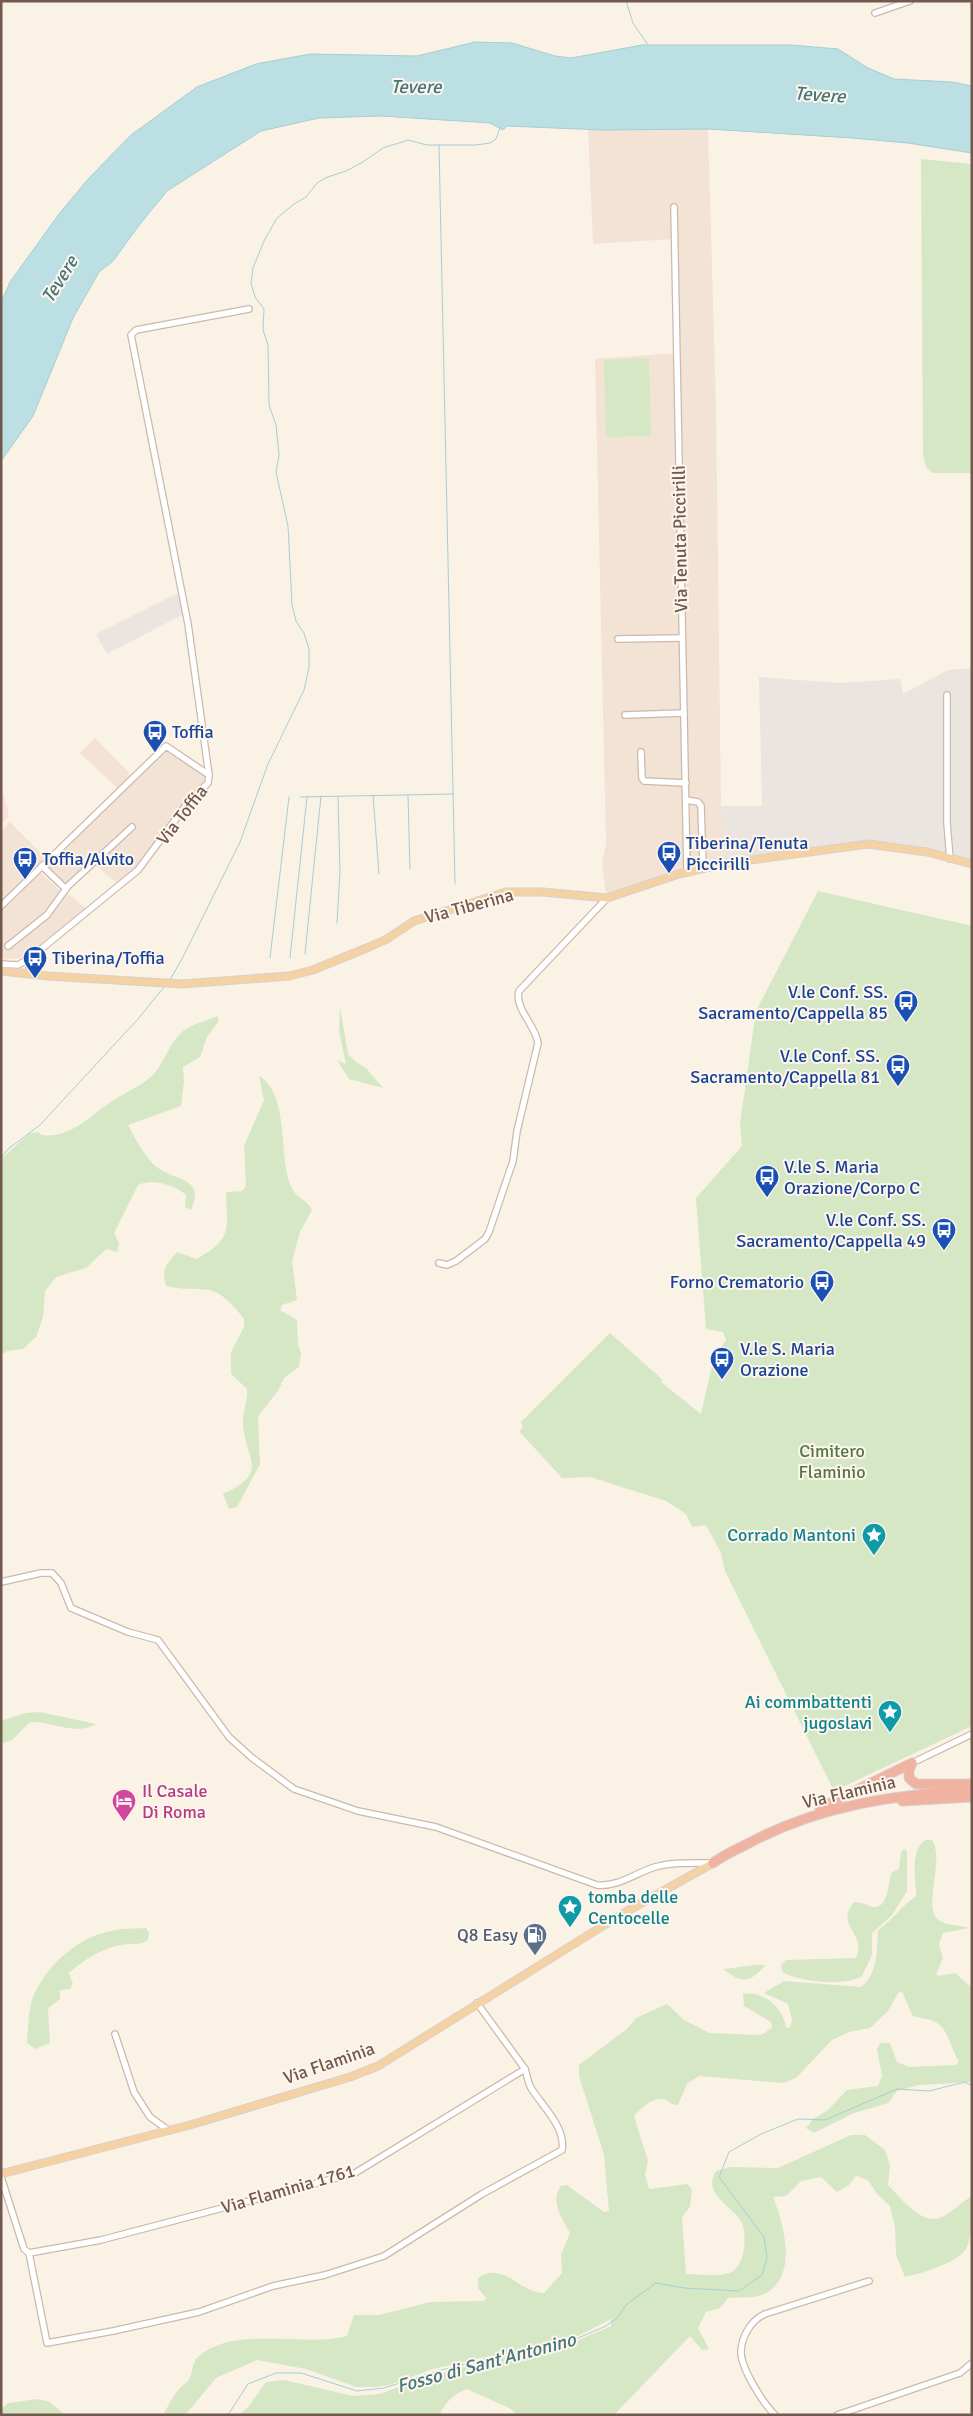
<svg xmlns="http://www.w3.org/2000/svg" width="973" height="2416" font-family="Signika,sans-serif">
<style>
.residential{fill:#f2e3d5}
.commercial{fill:#fae2db}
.industrial{fill:#ebe5e0}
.green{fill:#d5e7c5}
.water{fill:#bcdfe3;stroke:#a3cfd4}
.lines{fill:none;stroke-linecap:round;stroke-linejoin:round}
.stream{stroke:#a3cfd4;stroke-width:1}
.minor-casing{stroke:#ccb9ad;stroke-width:8}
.major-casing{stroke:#d8d0cd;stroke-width:9}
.highway-casing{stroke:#d8d0cd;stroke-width:11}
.minor{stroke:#fff;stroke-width:5.5}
.major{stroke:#f5d2a3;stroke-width:7}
.highway{stroke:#f0b2a1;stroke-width:9}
.labels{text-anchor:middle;stroke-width:4;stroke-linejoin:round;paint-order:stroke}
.street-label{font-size:18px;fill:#72584d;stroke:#fef6ec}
.transit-label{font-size:18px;fill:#164399;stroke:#fef6ec;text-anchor:start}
.park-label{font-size:18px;fill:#567745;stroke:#fef6ec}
.culture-label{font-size:18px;fill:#0d838f;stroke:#fef6ec;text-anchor:end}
.hotel-label{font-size:18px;fill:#b23c85;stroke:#fef6ec;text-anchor:start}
.service-label{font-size:18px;fill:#4e5e75;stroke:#fef6ec;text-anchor:end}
.water-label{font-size:19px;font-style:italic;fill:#45777d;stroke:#fef6ec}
</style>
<rect width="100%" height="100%" fill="#fbf2e6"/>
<g class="residential">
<polygon points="687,128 708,129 716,405 721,806 725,860 689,867 606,894 602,866 606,843 595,359 677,353 674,239 593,244 588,130"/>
<polygon points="95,738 131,775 117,788 80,753"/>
<polygon points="165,750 206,776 206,782 152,850 133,871 117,883 94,864 131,826 69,882 62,882 46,866"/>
<polygon points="10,822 45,857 1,902 1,831"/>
<polygon points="39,871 60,891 50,908 18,933 3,948 6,949 43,920 66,892 85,908 26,957 1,960 1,908"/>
</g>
<polygon class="commercial" points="1,785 9,816 1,824"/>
<g class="industrial">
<polygon points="180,592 184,614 107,654 96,634"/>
<polygon points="972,668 972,860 919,846 865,840 725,860 721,806 762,806 759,677 840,683 900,679 903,694 948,670"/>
</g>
<g class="green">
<polygon points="921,159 972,164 972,473 932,473 926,467 923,455"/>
<polygon points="649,358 651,436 606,437 604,360"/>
<polygon points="818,891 972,926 972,1726 834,1791 725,1571 721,1553 706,1525 692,1527 686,1514 666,1501 590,1477 562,1478 519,1431 523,1428 521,1422 610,1333 663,1380 661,1382 701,1414 713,1361 726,1340 723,1332 706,1329 696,1198 742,1146 740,1124 756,1011"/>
<polygon points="340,1007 348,1054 356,1062 366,1068 383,1088 349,1079 337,1060 346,1064 339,1031"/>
<path d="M 218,1016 L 218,1022 L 207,1037 L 200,1057 L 183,1067 L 184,1082 L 181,1106 L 128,1125 C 134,1137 147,1160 157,1167 C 175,1182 206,1176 191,1210 L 185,1207 L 186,1195 C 176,1185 152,1178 138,1185 L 114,1233 L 119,1243 L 117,1252 L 106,1249 L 86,1268 L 56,1277 L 45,1291 L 43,1317 L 36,1337 L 23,1349 L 7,1351 L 1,1355 L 1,1159 L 30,1133 L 39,1132 L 41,1135 C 72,1139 91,1114 114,1100 C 126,1092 143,1085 153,1075 C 165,1062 169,1043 183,1031 C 193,1024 208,1020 218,1016 Z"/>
<path d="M 259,1076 C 291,1095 277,1158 292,1188 C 297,1199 308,1200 312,1210 L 300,1232 L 292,1261 L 297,1300 L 282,1305 L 280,1310 L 297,1320 L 298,1345 L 301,1353 L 299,1367 L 284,1378 L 278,1391 L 258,1416 L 260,1464 L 237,1507 L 229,1509 L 223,1494 C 271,1472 245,1460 243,1424 C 242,1412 248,1401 247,1389 L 231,1374 L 231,1352 L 244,1327 L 244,1319 C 236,1308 223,1293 209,1290 C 194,1288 182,1290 166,1286 C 161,1269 166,1265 177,1252 L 196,1259 C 233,1239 227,1230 226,1192 L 242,1191 L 246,1186 L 244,1146 L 264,1100 Z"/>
<path d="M 40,1712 L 96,1724 C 77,1736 50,1721 30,1722 L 12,1740 L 1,1744 L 1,1721 L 26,1713 Z"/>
<path d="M 926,1840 L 932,1840 C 946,1861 919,1912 942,1922 C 951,1926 961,1925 969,1928 L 943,1933 L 939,1944 L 943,1958 L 936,1974 L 938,1976 L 955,1973 L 972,1988 L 972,2082 L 918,2085 L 897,2091 L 888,2103 L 854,2113 L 814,2133 L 806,2128 L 813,2119 L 828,2110 L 847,2090 L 878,2086 L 882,2076 L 877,2049 L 880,2043 L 890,2043 L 897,2062 L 909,2067 L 956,2065 L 959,2061 C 951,2050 948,2029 937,2023 C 931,2019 920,2018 913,2016 L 902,1992 L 898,1993 L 888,2011 L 870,2028 L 849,2032 L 832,2040 L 796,2078 L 783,2083 L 699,2076 L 687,2084 L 678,2105 C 671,2105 669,2101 663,2099 C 652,2097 641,2109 634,2116 L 648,2161 L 645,2174 L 649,2189 L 687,2184 L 692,2189 L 690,2207 L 682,2217 L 686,2274 C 699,2274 717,2277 729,2273 C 745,2268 748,2234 741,2221 C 730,2204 702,2194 716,2171 L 730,2167 L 778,2168 L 851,2135 L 865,2135 L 885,2150 L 890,2165 L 888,2185 C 902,2199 924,2230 946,2215 C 955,2209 962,2202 972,2196 C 972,2213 973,2231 967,2247 C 961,2262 920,2274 905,2277 L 896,2255 L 895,2227 L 890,2206 L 877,2194 L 868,2180 L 856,2176 L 848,2186 L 837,2192 L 821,2177 L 801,2181 L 786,2196 L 773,2197 C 784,2224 798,2276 766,2293 C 756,2299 740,2297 728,2298 L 720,2308 L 706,2312 L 698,2328 L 709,2349 L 702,2350 L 690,2336 L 614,2415 L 518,2415 L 509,2408 L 467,2389 C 455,2393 444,2403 440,2415 L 238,2415 L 248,2407 L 266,2382 L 284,2380 L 353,2396 L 379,2394 L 419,2380 L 499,2357 L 572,2343 L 611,2326 L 611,2319 L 578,2336 L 433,2369 L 389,2385 L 375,2387 L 356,2387 L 306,2369 L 257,2360 L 216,2378 L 185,2415 L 163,2415 C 168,2406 173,2396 179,2389 C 183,2385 188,2382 190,2378 C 193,2371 192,2362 198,2357 C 234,2324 305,2348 347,2336 L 354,2315 L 379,2315 L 430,2302 L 484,2301 L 486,2298 L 478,2288 L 478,2278 C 503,2260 520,2293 544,2293 L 562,2273 L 561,2255 L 570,2233 C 563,2219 549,2201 561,2186 L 567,2185 L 604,2212 L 609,2211 L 604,2155 L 579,2076 L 579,2065 L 628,2028 L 636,2018 L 667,2004 L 684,2020 L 709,2033 L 761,2035 L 772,2028 L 771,2022 L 744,2006 L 743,1994 C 764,1990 783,2008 786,2027 L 790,2028 L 792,2019 L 788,2004 L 764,1993 L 784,1981 L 861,1987 C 878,1974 877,1950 878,1930 C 893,1920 902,1905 916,1896 C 916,1879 909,1850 926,1840 Z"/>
<path d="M 904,1849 L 907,1851 L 907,1891 L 892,1915 L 872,1933 L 872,1955 L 862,1976 C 844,1987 801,1982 782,1972 L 781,1965 L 786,1960 L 856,1958 C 868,1934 834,1926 854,1902 C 862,1902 867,1906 874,1907 C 888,1908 889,1882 891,1873 L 899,1869 L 901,1852 Z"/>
<path d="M 146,1928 L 149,1933 L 148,1940 C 140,1946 131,1943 121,1945 C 100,1949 84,1960 69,1973 L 73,1984 L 70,1989 L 60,1990 L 60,1999 L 48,2008 L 50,2043 L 35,2049 L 27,2043 C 28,2028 28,2014 32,2000 C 44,1967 77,1937 111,1931 C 123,1928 135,1929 146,1928 Z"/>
<path d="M 756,1965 L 766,1965 C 750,1981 745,1986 723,1969 Z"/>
<polygon points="38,2399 50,2402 65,2415 1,2415 1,2409 8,2403"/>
</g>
<polygon class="water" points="475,42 512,43 555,56 571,58 642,45 791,45 838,49 868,68 894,79 952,82 972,86 972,153 908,143 852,138 708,129 602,130 507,126 503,130 490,123 381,116 319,118 261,131 167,191 140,224 113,261 99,272 73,318 33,416 1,461 1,303 10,282 59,214 89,178 131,135 197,87 256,64 288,58 311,54 417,56"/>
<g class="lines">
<g class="stream">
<polyline points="626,1 633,23 648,45"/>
<polyline points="439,145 455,884"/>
<polyline points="373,795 379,874"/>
<polyline points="408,795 410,869"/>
<polyline points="300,797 453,794"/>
<polyline points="337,923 340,872 338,797"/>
<polyline points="305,954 321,796"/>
<polyline points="270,958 289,797"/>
<polyline points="290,958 307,797"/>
<polyline points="170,980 183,957 240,842 268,764 304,690 309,668 309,649 304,633 296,621 292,605 288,526 276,472 279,455 276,425 269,405 268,345 263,330 264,309 255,297 251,283 253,268 264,241 277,218 294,204 306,197 317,183 325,178 346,171 363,162 383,148 408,140 427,145 476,145 490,143 496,139 500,128"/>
<polyline points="1,1158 8,1149 40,1125 138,1019 164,987"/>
<polyline points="228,2415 248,2384 276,2373 301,2373 357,2391 384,2388 434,2372 499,2355 569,2342 606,2326 617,2318 627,2304 656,2283 684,2288 739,2291 762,2275 767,2258 764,2237 719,2177 729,2152 761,2134 798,2119 825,2120 897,2089 929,2091 965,2082 972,2086"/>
</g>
<defs>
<g id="minor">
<polyline points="875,13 910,1"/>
<polyline points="674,207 687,872"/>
<polyline points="618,639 682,638"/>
<polyline points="947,695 947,823 950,859"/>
<polyline points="625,715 684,713"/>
<polyline points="641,752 642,778 644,781 686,783"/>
<polyline points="209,775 188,624 131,335 136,330 249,309"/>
<polyline points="686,800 698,802 701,806 703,869"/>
<polyline points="42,866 66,889"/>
<polyline points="1,906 166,746 209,775 208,783 187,804 138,870 29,959 18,965 1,964"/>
<polyline points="8,946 47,915 68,886 132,827"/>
<polyline points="29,959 29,967 39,974"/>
<path d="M 439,1263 L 447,1265 L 456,1261 L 485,1239 L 489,1232 L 513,1161 L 517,1131 L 538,1043 C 536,1026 514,1008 519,991 L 607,898"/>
<path d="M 1,1582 L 41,1573 L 52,1573 L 61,1583 L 71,1608 L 128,1632 L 158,1640 L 229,1737 L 251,1757 L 294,1789 L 358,1811 L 436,1827 L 597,1885 C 619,1887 635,1873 655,1867 C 674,1862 694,1863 713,1863"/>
<polyline points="912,1763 972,1734"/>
<polyline points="115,2034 134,2092 150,2117 168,2130"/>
<polyline points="1,2177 24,2249 29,2253 101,2240 355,2173 525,2069 477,2003"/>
<path d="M 29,2253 L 47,2343 L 113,2331 L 199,2312 L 273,2286 L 325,2275 L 384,2256 L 482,2194 L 562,2150 C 566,2127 542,2106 531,2088 C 528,2083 527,2075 525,2069"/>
<path d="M 775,2415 C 763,2403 742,2370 741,2353 C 741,2337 751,2320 765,2314 L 869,2281"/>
<polyline points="837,2415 960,2373 972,2363"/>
</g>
<g id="major">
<polyline points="1,971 48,976 182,984 289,976 313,970 369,947 387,939 414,921 506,892 543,892 607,898 679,874 722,864 868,844 927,852 972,864"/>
<polyline points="1,2174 190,2125 350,2077 378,2066 622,1914 713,1863"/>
</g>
<g id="highway">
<polyline points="912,1763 909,1770 909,1778 916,1784 972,1784"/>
<polyline points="902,1801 972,1797"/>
<polyline points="820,1808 912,1763"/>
<path d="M 713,1863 C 725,1854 740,1848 753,1841 C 822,1805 895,1795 972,1790"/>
</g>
</defs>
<use href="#minor" class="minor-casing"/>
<use href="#major" class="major-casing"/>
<use href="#highway" class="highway-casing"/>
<use href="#minor" class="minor"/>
<use href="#major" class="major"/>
<use href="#highway" class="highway"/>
</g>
<defs>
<symbol id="bus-pin" viewBox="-11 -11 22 30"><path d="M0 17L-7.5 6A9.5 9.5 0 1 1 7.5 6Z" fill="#1a4fb4" stroke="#fef6ec"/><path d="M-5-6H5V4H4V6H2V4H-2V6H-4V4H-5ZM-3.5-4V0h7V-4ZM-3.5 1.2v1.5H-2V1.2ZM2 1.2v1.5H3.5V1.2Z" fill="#fff"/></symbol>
<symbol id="sight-pin" viewBox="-11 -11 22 30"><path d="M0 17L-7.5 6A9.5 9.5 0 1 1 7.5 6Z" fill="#0f9aa8" stroke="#fef6ec"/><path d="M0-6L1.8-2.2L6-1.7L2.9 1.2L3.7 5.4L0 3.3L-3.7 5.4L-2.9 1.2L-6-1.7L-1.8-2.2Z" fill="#fff"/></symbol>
<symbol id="hotel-pin" viewBox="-11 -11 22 30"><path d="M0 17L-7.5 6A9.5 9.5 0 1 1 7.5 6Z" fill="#d1479c" stroke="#fef6ec"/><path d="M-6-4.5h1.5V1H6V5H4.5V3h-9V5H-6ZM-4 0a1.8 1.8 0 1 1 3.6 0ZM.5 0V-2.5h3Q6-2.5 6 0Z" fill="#fff"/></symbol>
<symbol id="fuel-pin" viewBox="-11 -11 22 30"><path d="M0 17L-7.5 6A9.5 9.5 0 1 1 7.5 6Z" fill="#5c6f8a" stroke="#fef6ec"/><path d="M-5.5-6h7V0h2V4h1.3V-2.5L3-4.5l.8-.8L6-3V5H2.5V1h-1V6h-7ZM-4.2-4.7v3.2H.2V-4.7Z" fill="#fff"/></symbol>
</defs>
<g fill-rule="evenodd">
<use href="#bus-pin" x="141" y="718" width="28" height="38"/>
<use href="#bus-pin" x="655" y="839" width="28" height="38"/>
<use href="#bus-pin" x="11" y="845" width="28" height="38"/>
<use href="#bus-pin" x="21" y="944" width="28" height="38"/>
<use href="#bus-pin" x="892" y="988" width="28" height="38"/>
<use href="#bus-pin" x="884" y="1052" width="28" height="38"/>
<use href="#bus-pin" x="753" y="1163" width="28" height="38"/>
<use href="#bus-pin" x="930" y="1216" width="28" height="38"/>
<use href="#bus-pin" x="808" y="1268" width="28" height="38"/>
<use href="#bus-pin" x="708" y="1345" width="28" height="38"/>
<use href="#sight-pin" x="860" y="1521" width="28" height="38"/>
<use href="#sight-pin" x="876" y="1698" width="28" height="38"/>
<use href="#hotel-pin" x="110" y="1787" width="28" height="38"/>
<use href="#sight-pin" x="556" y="1893" width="28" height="38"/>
<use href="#fuel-pin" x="521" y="1921" width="28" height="38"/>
</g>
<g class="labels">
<g class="street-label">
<text transform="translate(680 539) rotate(-91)" y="6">Via Tenuta Piccirilli</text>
<text transform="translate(182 815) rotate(-52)" y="6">Via Toffia</text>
<text transform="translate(469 906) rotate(-15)" y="6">Via Tiberina</text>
<text transform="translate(849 1792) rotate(-13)" y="6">Via Flaminia</text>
<text transform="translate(329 2063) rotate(-19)" y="6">Via Flaminia</text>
<text transform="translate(288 2189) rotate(-16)" y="6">Via Flaminia 1761</text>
</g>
<g class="transit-label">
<text x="172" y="738">Toffia</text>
<text x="686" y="849">Tiberina/Tenuta<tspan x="686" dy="21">Piccirilli</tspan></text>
<text x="42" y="865">Toffia/Alvito</text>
<text x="52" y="964">Tiberina/Toffia</text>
<text x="888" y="998" text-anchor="end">V.le Conf. SS.<tspan x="888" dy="21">Sacramento/Cappella 85</tspan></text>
<text x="880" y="1062" text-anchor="end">V.le Conf. SS.<tspan x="880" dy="21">Sacramento/Cappella 81</tspan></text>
<text x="784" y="1173">V.le S. Maria<tspan x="784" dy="21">Orazione/Corpo C</tspan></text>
<text x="926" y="1226" text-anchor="end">V.le Conf. SS.<tspan x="926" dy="21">Sacramento/Cappella 49</tspan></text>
<text x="804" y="1288" text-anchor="end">Forno Crematorio</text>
<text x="740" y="1355">V.le S. Maria<tspan x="740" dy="21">Orazione</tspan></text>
</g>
<g class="park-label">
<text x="832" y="1457">Cimitero<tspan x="832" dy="21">Flaminio</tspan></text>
</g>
<g class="culture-label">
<text x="856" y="1541">Corrado Mantoni</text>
<text x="872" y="1708">Ai commbattenti<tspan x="872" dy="21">jugoslavi</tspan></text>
<text x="588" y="1903" text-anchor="start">tomba delle<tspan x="588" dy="21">Centocelle</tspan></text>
</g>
<g class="hotel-label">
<text x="142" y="1797">Il Casale<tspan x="142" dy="21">Di Roma</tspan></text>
</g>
<g class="service-label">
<text x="518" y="1941">Q8 Easy</text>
</g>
<g class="water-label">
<text x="416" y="93">Tevere</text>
<text transform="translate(820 94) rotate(4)" y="7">Tevere</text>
<text transform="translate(59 279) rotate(-58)" y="7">Tevere</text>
<text transform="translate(486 2362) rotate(-15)" y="7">Fosso di Sant'Antonino</text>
</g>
</g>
<rect width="973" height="2416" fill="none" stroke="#72584d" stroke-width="5"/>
</svg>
